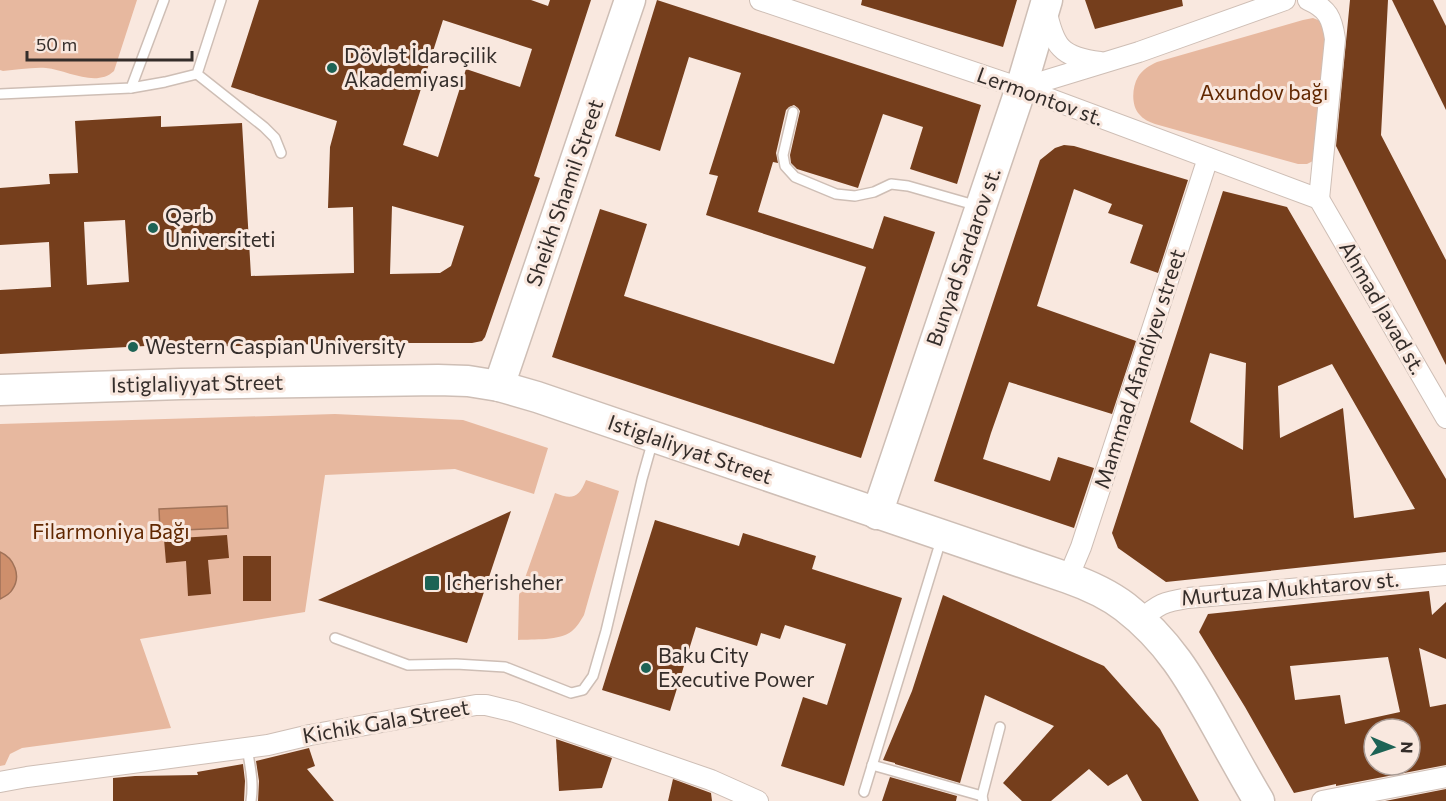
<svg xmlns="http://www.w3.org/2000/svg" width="1446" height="801" font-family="Commissioner,sans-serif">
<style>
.green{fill:#e7b89f}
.water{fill:#ce8f6c;stroke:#a07258;stroke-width:1.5}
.building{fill:#753e1c;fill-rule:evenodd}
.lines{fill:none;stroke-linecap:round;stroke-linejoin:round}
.lane-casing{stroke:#cebeb5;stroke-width:12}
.street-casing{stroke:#cebeb5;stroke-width:22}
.primary-casing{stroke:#cebeb5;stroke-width:33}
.lane{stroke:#fff;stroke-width:9}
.street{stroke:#fff;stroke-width:20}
.primary{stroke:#fff;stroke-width:30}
.poi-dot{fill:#1d6355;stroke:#f9e8df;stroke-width:2}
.labels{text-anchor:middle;stroke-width:6;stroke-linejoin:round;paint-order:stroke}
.poi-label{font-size:21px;fill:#342d2a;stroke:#f9e8df;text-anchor:start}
.park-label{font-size:21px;fill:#612700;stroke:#f9e8df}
.street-label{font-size:21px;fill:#342d2a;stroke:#f9e8df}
</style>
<rect width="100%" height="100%" fill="#f9e8df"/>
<g class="green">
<path d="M 0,0 L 137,0 L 114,71 C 96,88 67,70 46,68 C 32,67 17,70 3,71 L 0,70 Z"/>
<path d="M 1313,18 L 1323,22 L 1329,31 L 1313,161 L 1307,164 L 1298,164 L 1155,124 C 1149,122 1143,119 1139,114 C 1131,105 1132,87 1138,77 C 1142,70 1150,65 1157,62 L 1303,20 Z"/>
<polygon points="335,414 463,420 548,448 534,494 455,469 325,475 305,612 140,639 171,728 22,748 10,754 5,765 0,766 0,424"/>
<path d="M 586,480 L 619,491 L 584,615 C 581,620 577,627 572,631 C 560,641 533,639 518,640 L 519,595 L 555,493 C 572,500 579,498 586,480 Z"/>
</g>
<g class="water">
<polygon points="227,506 228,528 160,531 159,509"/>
<path d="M 0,552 C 14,558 22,576 12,590 C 10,594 4,597 0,599 Z"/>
</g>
<g class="building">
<path d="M 259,0 L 531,0 L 548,6 L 550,0 L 591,0 L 534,176 L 540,178 L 485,337 L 482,341 L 472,343 L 360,343 L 200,347 L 200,343 L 0,354 L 0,290 L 51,287 L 49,242 L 0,245 L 0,188 L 50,184 L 49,174 L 78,173 L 75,121 L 161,116 L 161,127 L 242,123 L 251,276 L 354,273 L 353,207 L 328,208 L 330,147 L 337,121 L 231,87 ZM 443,20 L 532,49 L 520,87 L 466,69 L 438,157 L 403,145 ZM 392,206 L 464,226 L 451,266 L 440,273 L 390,274 ZM 125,220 L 129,282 L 87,285 L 84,222 Z"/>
<polygon points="657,0 981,105 957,184 910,169 923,127 883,114 858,188 797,169 791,163 790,155 800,111 798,108 794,105 789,107 786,110 776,153 778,163 773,162 758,212 873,249 884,216 935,232 861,458 552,357 600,209 647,224 624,296 834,364 866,267 706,215 718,176 709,174 741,73 689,57 660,151 615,136"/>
<polygon points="862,0 1017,0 1003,47 861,5"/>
<polygon points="1085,0 1182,0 1183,6 1095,29"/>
<polygon points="1350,0 1388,0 1381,135 1446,260 1446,365 1336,146"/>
<polygon points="1392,0 1433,0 1446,26 1446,110"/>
<polygon points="1064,145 1074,146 1188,180 1158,273 1130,263 1143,225 1108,213 1112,204 1074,189 1037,306 1136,341 1112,414 1009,382 991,433 983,459 1050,481 1058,457 1094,468 1074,528 934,481 1040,160 1055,148"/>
<path d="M 1223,191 L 1287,207 L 1446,479 L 1446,552 L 1166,582 L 1118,548 L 1112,533 ZM 1210,353 L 1246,363 L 1243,450 L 1190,422 ZM 1332,364 L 1415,509 L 1354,518 L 1343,408 L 1280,438 L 1278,386 Z"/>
<polygon points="511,511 467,643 318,600 415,555"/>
<polygon points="655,520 739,546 743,533 816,556 812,569 902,598 844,786 781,766 803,697 827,705 846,644 785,625 780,639 761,633 757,646 696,627 670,711 602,690"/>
<polygon points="227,535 229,558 208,560 211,594 188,596 186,561 166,563 164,539"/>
<rect x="243" y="556" width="28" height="45"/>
<path d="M 1429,591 L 1432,615 L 1446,602 L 1446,659 L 1419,648 L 1430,707 L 1446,704 L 1446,765 L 1336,786 L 1336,784 L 1294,793 L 1245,707 L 1199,632 L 1208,614 ZM 1388,657 L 1400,712 L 1345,724 L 1340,695 L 1295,700 L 1290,666 ZM 1374,729 L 1410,729 L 1410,765 L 1374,765 Z"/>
<polygon points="943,595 1104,666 1160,729 1199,801 1142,801 1127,774 1108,786 1089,769 1051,801 1022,801 1003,783 1054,726 985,695 960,783 895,764 895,763 883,760 912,691"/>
<polygon points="556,739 612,758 602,788 559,791"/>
<polygon points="309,748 315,766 307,769 334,801 258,801 259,781 256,761"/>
<polygon points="243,764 245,781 244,801 113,801 113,778 135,776 198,775 197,772"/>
<polygon points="890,777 957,796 956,801 882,801"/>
<polygon points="673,779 711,793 712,801 668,801"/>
<polygon points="1446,789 1446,801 1385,801"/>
</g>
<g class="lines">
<defs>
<g id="lane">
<polyline points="197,74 264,127 275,138 281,153"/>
<polyline points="131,88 164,0"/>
<polyline points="0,94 131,88 165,82 197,74 221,0"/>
<polyline points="793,112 783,155 785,166 795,177 836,194 855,196 874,192 891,184 908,186 978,206"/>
<polyline points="335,638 408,665 456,664 505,667 571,693 583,690 593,676 606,631 642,479 653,440"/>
<path d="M 247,748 C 250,766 254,783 251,801"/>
<polyline points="872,765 982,796"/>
<polyline points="864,792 941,540"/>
<polyline points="983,801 982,796 1000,727"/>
</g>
<g id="street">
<polyline points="760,0 1021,88 1319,199"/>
<path d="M 1308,0 C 1328,9 1332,18 1335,39 L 1319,199"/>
<path d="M 1046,9 C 1054,46 1060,57 1100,62"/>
<polyline points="1021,88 1139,52 1285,0"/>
<polyline points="1319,199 1446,418"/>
<polyline points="1068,578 1081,547 1208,158"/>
<path d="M 1140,620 C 1159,604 1163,602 1188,598 L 1446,575"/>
<polyline points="0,782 27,777 268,745 310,735 476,705 486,705 515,712 711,780 758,801"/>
<polyline points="1322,801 1446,777"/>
</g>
<g id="primary">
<polyline points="499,386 630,0"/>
<path d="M 0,390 L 181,384 L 438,380 L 468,381 L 499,386 L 537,397 L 1068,578 C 1088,585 1108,594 1125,607 C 1168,640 1190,678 1216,725 C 1230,750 1244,776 1259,801"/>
<polyline points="877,514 1021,88 1047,0"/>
</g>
</defs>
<use href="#lane" class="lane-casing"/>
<use href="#street" class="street-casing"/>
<use href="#primary" class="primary-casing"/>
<use href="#lane" class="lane"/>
<use href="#street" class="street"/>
<use href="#primary" class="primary"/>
</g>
<g class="poi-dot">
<circle cx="332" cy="68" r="6"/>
<circle cx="153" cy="228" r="6"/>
<circle cx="133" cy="347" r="6"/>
<rect x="424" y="575" width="16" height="16" rx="3"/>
<circle cx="646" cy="668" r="6"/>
</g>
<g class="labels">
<g class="poi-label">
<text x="344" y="63">Dövlət İdarəçilik<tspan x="344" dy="24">Akademiyası</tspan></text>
<text x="165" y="223">Qərb<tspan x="165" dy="24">Universiteti</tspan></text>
<text x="145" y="354">Western Caspian University</text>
<text x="446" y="590">Icherisheher</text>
<text x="658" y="663">Baku City<tspan x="658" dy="24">Executive Power</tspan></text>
</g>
<g class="park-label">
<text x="1264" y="100">Axundov bağı</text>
<text x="111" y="539">Filarmoniya Bağı</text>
</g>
<g class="street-label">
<text transform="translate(1040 97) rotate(20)" y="7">Lermontov st.</text>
<text transform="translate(565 193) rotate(-71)" y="7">Sheikh Shamil Street</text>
<text transform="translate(964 257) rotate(-71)" y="7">Bunyad Sardarov st.</text>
<text transform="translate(1382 308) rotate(60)" y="7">Ahmad Javad st.</text>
<text transform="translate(1140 369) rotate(-72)" y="7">Mammad Afandiyev street</text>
<text transform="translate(197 384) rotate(-1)" y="7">Istiglaliyyat Street</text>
<text transform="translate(690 450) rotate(19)" y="7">Istiglaliyyat Street</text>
<text transform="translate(1290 589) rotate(-5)" y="7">Murtuza Mukhtarov st.</text>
<text transform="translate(386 722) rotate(-10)" y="7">Kichik Gala Street</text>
</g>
</g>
<g transform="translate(1392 747) rotate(92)"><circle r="28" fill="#f9e8df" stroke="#aa9d97" stroke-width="1.5"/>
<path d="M0-4.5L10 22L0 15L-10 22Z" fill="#1d6355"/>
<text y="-9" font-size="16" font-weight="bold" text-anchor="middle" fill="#342d2a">N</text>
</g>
<path d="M27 51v9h165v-9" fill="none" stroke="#342d2a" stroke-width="3"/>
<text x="36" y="51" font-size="18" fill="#342d2a" stroke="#f9e8df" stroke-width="4.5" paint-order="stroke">50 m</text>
</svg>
